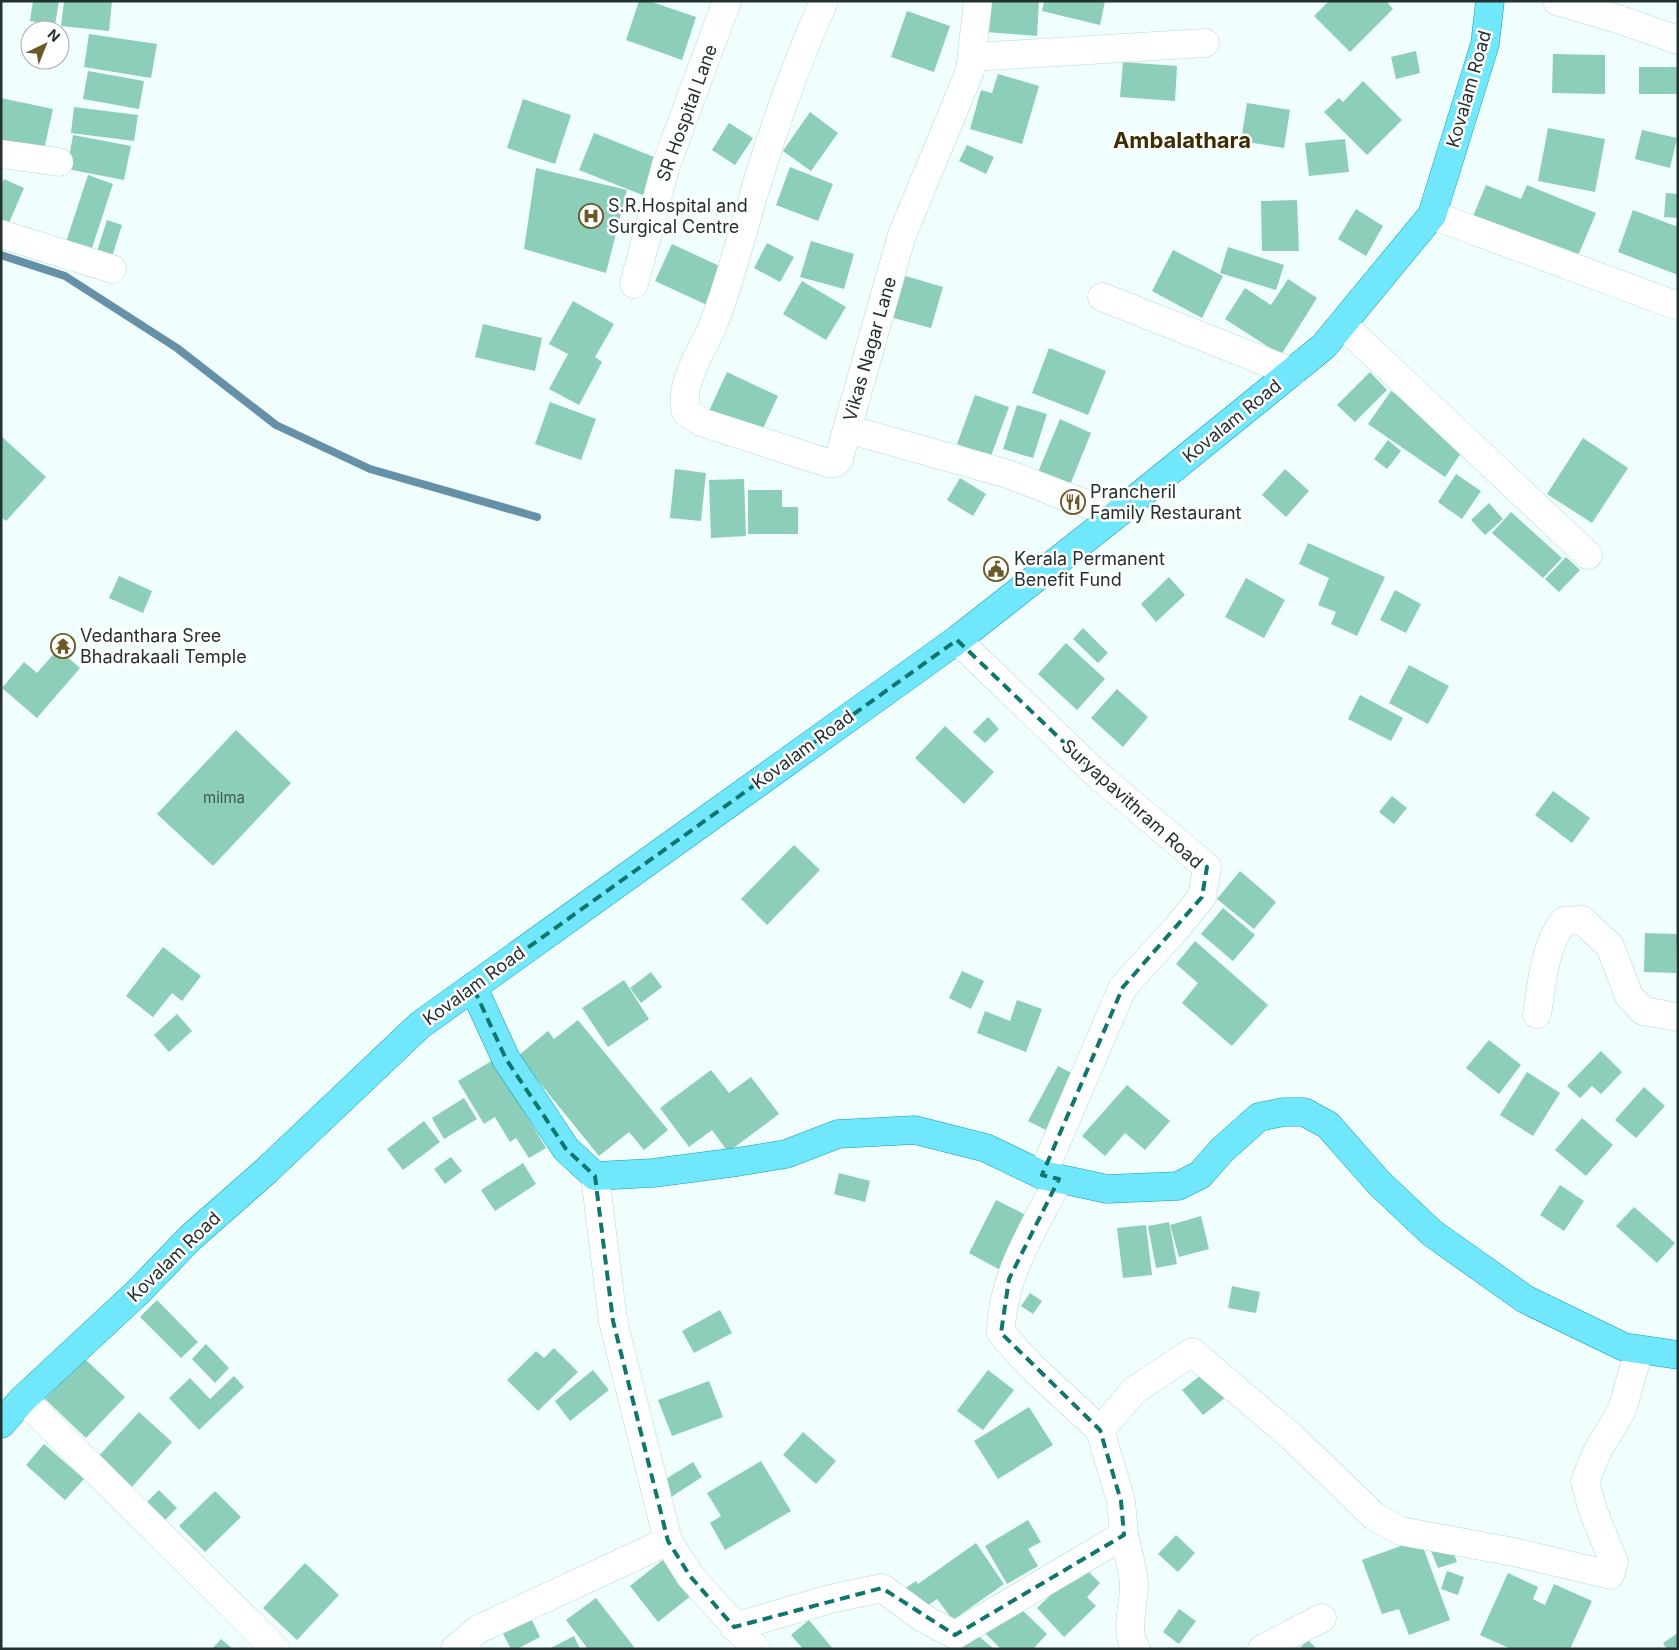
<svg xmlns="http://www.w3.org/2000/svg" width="1679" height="1650" font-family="Inter,sans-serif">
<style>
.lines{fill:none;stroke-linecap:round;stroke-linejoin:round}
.stream{stroke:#6690a7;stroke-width:8}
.building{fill:#8cceb9}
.minor-casing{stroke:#b6d8d7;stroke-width:29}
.major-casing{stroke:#179db3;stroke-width:29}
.minor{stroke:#fff;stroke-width:28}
.major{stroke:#70e7fb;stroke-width:28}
.marked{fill:none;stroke:#0f766e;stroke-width:4;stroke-dasharray:10 6;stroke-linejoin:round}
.labels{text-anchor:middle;stroke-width:5;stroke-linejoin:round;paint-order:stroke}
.number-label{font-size:15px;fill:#3e5853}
.street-label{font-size:18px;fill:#243131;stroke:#fff}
.poi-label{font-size:18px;fill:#243131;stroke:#fff;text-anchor:start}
.district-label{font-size:22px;font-weight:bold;fill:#3c2e04;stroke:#fff}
</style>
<rect width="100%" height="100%" fill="#f0fefe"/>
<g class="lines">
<polyline class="stream" points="1,255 65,276 177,348 276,425 370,469 537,517"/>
</g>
<g class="building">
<polygon points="33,1 59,1 55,25 30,21"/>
<polygon points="64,1 112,1 109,31 61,26"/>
<polygon points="639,1 649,1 696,17 682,60 626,40"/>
<polygon points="988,1 1039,1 1037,36 986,32"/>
<polygon points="1044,1 1105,1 1100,25 1042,11"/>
<polygon points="1329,1 1386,1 1393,9 1350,52 1314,16"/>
<polygon points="907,11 950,26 934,72 891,57"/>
<polygon points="89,34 157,44 151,78 84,67"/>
<polygon points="1416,51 1420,73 1396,79 1391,57"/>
<polygon points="1553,54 1605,55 1605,94 1552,93"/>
<polygon points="1123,62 1177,66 1175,101 1120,97"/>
<rect x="1639" y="67" width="39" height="27"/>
<polygon points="88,71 144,81 139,109 83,99"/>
<polygon points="998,74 1039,86 1022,144 970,129 981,90 992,93"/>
<polygon points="1363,81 1402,120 1367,155 1324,112 1339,98 1343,102"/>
<polygon points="1,98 53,109 43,154 1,145"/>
<polygon points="523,99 571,115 555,164 507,148"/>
<polygon points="1247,103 1290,110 1284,148 1241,141"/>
<polygon points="74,107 138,115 134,141 71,133"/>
<polygon points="810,112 838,133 811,171 783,151"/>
<polygon points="729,123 753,138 735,165 712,150"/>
<polygon points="1548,128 1605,139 1595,192 1538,181"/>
<polygon points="1642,130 1677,138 1670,168 1635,159"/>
<polygon points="594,133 659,159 645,196 579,170"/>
<polygon points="73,135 131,146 124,180 67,169"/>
<polygon points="1345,139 1349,172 1309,176 1305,143"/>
<polygon points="967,145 994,157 986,174 959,161"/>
<polygon points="790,167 833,184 818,221 776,205"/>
<polygon points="536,168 627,190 606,273 524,249"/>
<polygon points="88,175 113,184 90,254 65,245"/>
<polygon points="4,179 24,188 8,225 1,222 1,186"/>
<polygon points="1486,185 1521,199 1527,185 1596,213 1575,263 1471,221"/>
<polygon points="1666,193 1678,194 1678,218 1664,217"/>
<polygon points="1297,200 1299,251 1262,251 1261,201"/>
<polygon points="1356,209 1383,226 1366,256 1338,239"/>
<polygon points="1633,210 1678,227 1678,275 1618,252"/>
<polygon points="107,220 122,225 110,263 95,258"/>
<polygon points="811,241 854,254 844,289 800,277"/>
<polygon points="767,243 794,257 780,282 754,268"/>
<polygon points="672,244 726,269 709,306 655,281"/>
<polygon points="1228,247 1284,265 1276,290 1220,273"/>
<polygon points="1173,250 1223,276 1202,318 1152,291"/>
<polygon points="902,275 943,287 931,328 890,317"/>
<polygon points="1288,279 1317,298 1281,355 1225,319 1245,288 1271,305"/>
<polygon points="802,281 846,307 826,340 783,314"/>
<polygon points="573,301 614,324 595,357 602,362 579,405 549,389 568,354 549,344"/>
<polygon points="483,324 542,338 535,371 475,357"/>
<polygon points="1049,348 1106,371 1088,415 1032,393"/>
<polygon points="727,372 778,396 760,435 709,411"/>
<polygon points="1370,372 1387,390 1355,422 1337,405"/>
<polygon points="1391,391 1467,444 1445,477 1368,424"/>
<polygon points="975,395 1009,407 991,456 957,444"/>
<polygon points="550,402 596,419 581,460 535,444"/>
<polygon points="1017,405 1047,414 1033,458 1003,449"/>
<polygon points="1060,419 1091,433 1070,485 1038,472"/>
<polygon points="1,436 46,477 6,521 1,517"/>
<polygon points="1583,438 1628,468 1592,523 1547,494"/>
<polygon points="1388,440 1401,451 1387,469 1374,459"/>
<polygon points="675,469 706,473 701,521 670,518"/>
<polygon points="1285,469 1309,491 1286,517 1262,495"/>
<polygon points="1456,474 1481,491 1462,519 1438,502"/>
<polygon points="960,478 986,494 973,516 947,500"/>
<polygon points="744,479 746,536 711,538 709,480"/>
<polygon points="748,490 782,490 782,507 798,507 798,534 748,534"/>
<polygon points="1489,503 1503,519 1485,535 1471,520"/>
<polygon points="1511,512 1562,558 1543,578 1492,533"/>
<polygon points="1308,543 1385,577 1357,636 1331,624 1336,612 1318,605 1329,578 1299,564"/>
<polygon points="1566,557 1580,570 1559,592 1545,579"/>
<polygon points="119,576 152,591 143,613 109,598"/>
<polygon points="1169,577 1185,595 1156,622 1141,604"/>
<polygon points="1246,578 1285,600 1264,638 1225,617"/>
<polygon points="1395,590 1421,604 1406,633 1380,620"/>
<polygon points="1083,628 1108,653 1098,663 1073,639"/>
<polygon points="1066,643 1105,679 1077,710 1038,674"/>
<polygon points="58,649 80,668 37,718 2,688 24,662 37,673"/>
<polygon points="1409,665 1449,686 1428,724 1389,703"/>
<polygon points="1117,689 1148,717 1123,747 1091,718"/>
<polygon points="1360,695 1403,718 1391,741 1348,719"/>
<polygon points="988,717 999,729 985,743 973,732"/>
<polygon points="945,726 994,772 964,804 915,758"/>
<polygon points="236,730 291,783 213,866 157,814"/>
<polygon points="1553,791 1590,818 1572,843 1535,815"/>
<polygon points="1392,796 1407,808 1394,824 1379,812"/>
<polygon points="794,845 820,870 767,925 741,899"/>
<polygon points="1240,871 1276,902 1254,929 1217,899"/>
<polygon points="1223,908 1255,935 1233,961 1201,934"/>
<polygon points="1645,933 1677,934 1676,973 1644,972"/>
<polygon points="1195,941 1268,1005 1232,1046 1182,1003 1198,983 1176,964"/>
<polygon points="163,947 201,976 182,1001 172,993 153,1017 126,996"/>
<polygon points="962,971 984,981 971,1009 949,998"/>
<polygon points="651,972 662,987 641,1003 630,988"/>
<polygon points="624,980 649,1019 608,1047 582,1008"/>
<polygon points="1017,1000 1042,1009 1026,1052 977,1033 985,1011 1010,1021"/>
<polygon points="177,1014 192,1031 169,1052 154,1035"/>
<polygon points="578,1020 668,1130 644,1150 629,1132 599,1156 518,1056 548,1031 554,1039"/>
<polygon points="1489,1040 1521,1065 1499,1094 1466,1068"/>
<polygon points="1601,1051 1622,1072 1601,1094 1592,1086 1580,1098 1567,1086"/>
<polygon points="493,1060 546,1148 529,1158 516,1138 510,1142 495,1117 484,1124 458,1081"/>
<polygon points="1058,1066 1075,1075 1046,1130 1028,1121"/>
<polygon points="711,1070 729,1093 751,1077 779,1114 728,1152 712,1130 689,1147 660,1108"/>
<polygon points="1527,1072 1560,1093 1533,1136 1500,1115"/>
<polygon points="1127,1085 1170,1121 1145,1150 1125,1133 1105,1156 1082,1136"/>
<polygon points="1644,1087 1665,1106 1636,1138 1615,1120"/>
<polygon points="464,1098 477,1119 444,1139 432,1118"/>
<polygon points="1582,1118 1613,1145 1586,1176 1555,1150"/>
<polygon points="424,1121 440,1142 403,1170 387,1149"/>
<polygon points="451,1157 462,1171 445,1184 434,1169"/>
<polygon points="523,1163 536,1184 495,1211 481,1190"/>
<polygon points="839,1173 870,1181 865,1202 834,1194"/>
<polygon points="1560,1185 1584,1201 1564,1231 1540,1215"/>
<polygon points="996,1200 1030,1217 1002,1271 969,1253"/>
<polygon points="1634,1207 1675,1243 1657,1263 1616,1226"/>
<polygon points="1201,1216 1209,1249 1179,1257 1170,1225"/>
<polygon points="1169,1222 1177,1264 1156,1268 1148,1226"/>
<polygon points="1146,1225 1152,1275 1123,1278 1117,1228"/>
<polygon points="1232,1286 1260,1292 1256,1313 1228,1308"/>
<polygon points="1030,1293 1042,1301 1033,1314 1021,1306"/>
<polygon points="157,1300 198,1342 181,1358 140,1317"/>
<polygon points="720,1310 732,1333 694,1353 682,1331"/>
<polygon points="206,1344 229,1368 215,1383 192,1359"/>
<polygon points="554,1348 578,1372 538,1411 507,1380 536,1351 544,1358"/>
<polygon points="84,1358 125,1397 86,1438 45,1399"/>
<polygon points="593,1370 609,1390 570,1421 555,1401"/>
<polygon points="988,1370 1014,1390 983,1430 957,1411"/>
<polygon points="1206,1371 1226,1397 1203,1415 1182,1390"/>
<polygon points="234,1376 244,1387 199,1430 169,1398 190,1378 210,1399"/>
<polygon points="709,1381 723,1417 672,1436 658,1400"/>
<polygon points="1029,1407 1053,1445 998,1479 974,1441"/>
<polygon points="139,1412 172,1442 130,1489 96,1459"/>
<polygon points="803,1432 836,1461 816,1484 783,1455"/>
<polygon points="44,1444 84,1479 65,1500 26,1465"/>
<polygon points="761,1461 791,1511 725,1550 710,1523 721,1516 707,1493"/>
<polygon points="693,1462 702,1477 671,1497 661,1482"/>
<polygon points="159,1490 177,1508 164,1521 146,1503"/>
<polygon points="215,1491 241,1517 205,1552 179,1526"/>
<polygon points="1028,1520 1041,1542 1028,1549 1038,1566 1007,1584 985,1546"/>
<polygon points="1176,1535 1195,1553 1178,1572 1158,1554"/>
<polygon points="1420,1539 1450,1620 1409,1635 1399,1609 1382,1614 1362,1560"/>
<polygon points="976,1543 1004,1584 953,1620 937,1599 920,1611 904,1589 916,1581 918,1584"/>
<polygon points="1450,1544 1457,1562 1438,1568 1431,1551"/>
<polygon points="664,1559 692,1595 658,1622 630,1586"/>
<polygon points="305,1563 339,1595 297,1640 263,1608"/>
<polygon points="1082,1565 1100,1583 1087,1597 1096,1606 1064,1637 1037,1608"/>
<polygon points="1447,1571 1464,1577 1458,1595 1441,1589"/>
<polygon points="1508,1573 1538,1587 1533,1599 1545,1605 1554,1584 1592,1601 1570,1649 1511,1649 1480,1635"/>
<polygon points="596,1598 634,1647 632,1649 588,1649 566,1620"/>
<polygon points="1014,1602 1047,1634 1033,1649 1001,1649 984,1632"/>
<polygon points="1179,1609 1196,1621 1179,1644 1163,1632"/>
<polygon points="530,1616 540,1637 517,1649 511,1649 501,1630"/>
<polygon points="809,1620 833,1649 803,1649 791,1635"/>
<polygon points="975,1633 994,1649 962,1649"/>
<polygon points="1678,1633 1678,1649 1667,1649 1663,1643"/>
<polygon points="574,1636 580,1649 549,1649"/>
<polygon points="221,1639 233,1649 212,1649"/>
<polygon points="1308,1640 1317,1649 1299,1649"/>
</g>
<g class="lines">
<defs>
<g id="minor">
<path d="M 824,1 C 797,62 774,126 755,190 C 742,233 731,278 715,320 C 704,351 679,379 686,412 L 701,422 L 828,463 L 835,463 L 839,459 L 847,429"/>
<polyline points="978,1 970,71 902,235 847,429 1008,474 1070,498 1117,514"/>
<polyline points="1557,1 1618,19 1678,40"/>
<polyline points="973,57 1205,43"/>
<polyline points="1,154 59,162"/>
<polyline points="1432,215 1678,306"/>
<polyline points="1,234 112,269"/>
<polyline points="634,284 666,165 727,1"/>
<polyline points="1102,297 1292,372"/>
<polyline points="1342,324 1588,555"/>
<polyline points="957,640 1100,777 1207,867 1202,897 1175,930 1123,987 1042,1175"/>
<path d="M 1537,1014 C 1542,984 1544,946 1564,921 L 1582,920 L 1610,946 L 1629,996 L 1643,1011 L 1678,1017"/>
<polyline points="595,1176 613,1321 668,1541 690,1576 756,1649"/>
<path d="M 1059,1179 C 1035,1227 1001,1277 1001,1333 L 1031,1366 L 1100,1430 L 1135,1390 L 1192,1352 L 1292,1437 L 1374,1516 L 1400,1531 L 1514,1552 L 1610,1575 L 1614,1562 L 1593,1511 L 1585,1481 L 1597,1452 L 1622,1410 L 1639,1350"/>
<polyline points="23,1399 276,1649"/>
<path d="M 1124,1535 C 1127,1551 1134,1570 1134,1586 C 1134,1606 1124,1632 1136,1649"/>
<polyline points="734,1627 830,1599 882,1588 923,1618 955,1635 1124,1535 1121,1501 1100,1430"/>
<polyline points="455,1649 479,1629 668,1541"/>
<polyline points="1262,1649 1322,1618"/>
</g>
<g id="major">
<polyline points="473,987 506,1059 566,1149 595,1176 653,1173 737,1162 786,1154 838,1134 915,1130 986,1148 1042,1175 1107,1189 1178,1186 1200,1175 1222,1150 1259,1117 1284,1112 1304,1112 1328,1125 1379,1183 1432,1233 1525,1299 1624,1347 1678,1355"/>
<polyline points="1,1424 23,1399 138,1292 190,1238 266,1171 420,1025 957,640 1117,514 1324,346 1432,215 1485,44 1490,1"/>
</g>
</defs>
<use href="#minor" class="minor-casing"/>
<use href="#major" class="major-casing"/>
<use href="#minor" class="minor"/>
<use href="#major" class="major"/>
</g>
<path class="marked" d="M 957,640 L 1100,777 L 1207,867 L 1202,897 L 1123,987 L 1042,1175 L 1059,1179 L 1009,1279 L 1001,1333 L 1100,1430 L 1121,1501 L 1124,1535 L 955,1635 L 882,1588 L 734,1627 L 690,1576 L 668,1541 L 613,1321 L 595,1176 L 566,1149 L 506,1059 L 473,987 Z"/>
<defs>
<symbol id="hospital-ring" viewBox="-11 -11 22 22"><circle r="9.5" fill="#fff" stroke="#6b5927" stroke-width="1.5"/><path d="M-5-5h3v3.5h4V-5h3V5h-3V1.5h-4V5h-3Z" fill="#6b5927"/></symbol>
<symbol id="restaurant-ring" viewBox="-11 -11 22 22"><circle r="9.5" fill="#fff" stroke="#6b5927" stroke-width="1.5"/><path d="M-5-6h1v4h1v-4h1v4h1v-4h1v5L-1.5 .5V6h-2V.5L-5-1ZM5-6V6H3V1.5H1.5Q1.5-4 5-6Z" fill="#6b5927"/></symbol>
<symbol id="civic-ring" viewBox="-11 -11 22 22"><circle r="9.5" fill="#fff" stroke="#6b5927" stroke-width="1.5"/><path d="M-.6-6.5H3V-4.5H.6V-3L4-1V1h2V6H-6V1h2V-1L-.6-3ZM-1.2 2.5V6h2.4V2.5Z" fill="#6b5927"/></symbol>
<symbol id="temple-ring" viewBox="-11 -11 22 22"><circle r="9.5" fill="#fff" stroke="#6b5927" stroke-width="1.5"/><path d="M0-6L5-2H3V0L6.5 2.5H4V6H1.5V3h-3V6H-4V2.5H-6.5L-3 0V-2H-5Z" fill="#6b5927"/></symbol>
</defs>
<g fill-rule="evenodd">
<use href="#hospital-ring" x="577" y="202" width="28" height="28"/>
<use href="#restaurant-ring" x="1059" y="488" width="28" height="28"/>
<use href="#civic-ring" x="982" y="555" width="28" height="28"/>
<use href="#temple-ring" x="49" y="632" width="28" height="28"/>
</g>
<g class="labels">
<g class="number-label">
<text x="224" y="803">milma</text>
</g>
<g class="street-label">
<text transform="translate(1469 89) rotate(-74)" y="6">Kovalam Road</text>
<text transform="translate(687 113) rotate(-70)" y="6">SR Hospital Lane</text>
<text transform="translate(870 349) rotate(-74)" y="6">Vikas Nagar Lane</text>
<text transform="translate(1232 421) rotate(-39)" y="6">Kovalam Road</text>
<text transform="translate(803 750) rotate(-36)" y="6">Kovalam Road</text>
<text transform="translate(1132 804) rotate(42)" y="6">Suryapavithram Road</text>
<text transform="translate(474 986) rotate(-36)" y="6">Kovalam Road</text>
<text transform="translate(174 1257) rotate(-44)" y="6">Kovalam Road</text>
</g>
<g class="poi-label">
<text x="608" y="212">S.R.Hospital and<tspan x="608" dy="21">Surgical Centre</tspan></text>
<text x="1090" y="498">Prancheril<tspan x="1090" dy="21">Family Restaurant</tspan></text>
<text x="1014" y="565">Kerala Permanent<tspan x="1014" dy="21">Benefit Fund</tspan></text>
<text x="80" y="642">Vedanthara Sree<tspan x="80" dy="21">Bhadrakaali Temple</tspan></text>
</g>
<g class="district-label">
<text x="1182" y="148">Ambalathara</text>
</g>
</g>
<rect width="1679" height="1650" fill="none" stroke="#243131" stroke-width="5"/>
<g transform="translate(45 45) rotate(43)"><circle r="24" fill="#ffffff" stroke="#a7adad"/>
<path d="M0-4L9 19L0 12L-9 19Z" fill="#6b5927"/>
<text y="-8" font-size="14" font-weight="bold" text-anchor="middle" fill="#243131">N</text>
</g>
</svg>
